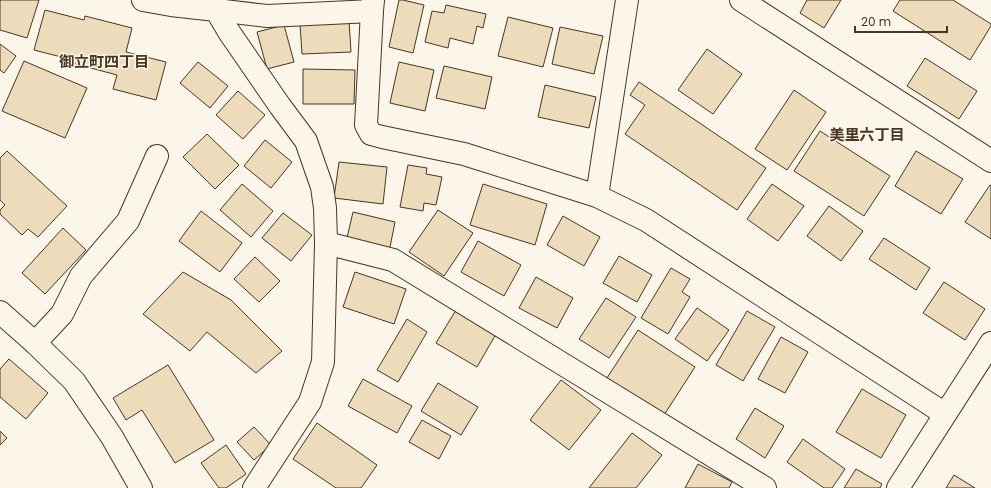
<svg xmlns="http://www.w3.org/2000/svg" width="991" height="488" font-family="Poppins,'Noto Sans JP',sans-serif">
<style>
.building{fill:#ecdcbc;stroke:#4a3520}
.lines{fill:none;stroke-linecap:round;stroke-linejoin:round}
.street-casing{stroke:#4a3520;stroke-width:24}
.street{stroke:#fbf6e9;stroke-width:22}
.labels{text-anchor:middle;stroke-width:3;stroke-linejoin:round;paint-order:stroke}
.neighbourhood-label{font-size:15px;font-weight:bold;fill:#4a3520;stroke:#fbf6e9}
</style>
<rect width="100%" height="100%" fill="#fbf6e9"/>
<g class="building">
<polygon points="0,0 39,0 27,38 0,30"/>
<polygon points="399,0 403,0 424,5 413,53 389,47"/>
<polygon points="807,0 841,0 824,28 800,13"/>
<polygon points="900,0 953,0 991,24 991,26 970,60 893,11"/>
<polygon points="446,5 486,14 483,28 477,26 473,44 450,38 448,48 425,42 432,11 444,13"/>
<polygon points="45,10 84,20 85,16 132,28 126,52 166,62 156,100 113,89 117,75 72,63 73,60 34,50"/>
<polygon points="508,17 553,28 543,67 498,56"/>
<polygon points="349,21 351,52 302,54 300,24"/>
<polygon points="284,25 294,62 267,69 257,32"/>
<polygon points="560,27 603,36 594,74 552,64"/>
<polygon points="0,44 16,56 4,73 0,70"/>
<polygon points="707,49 742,74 713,114 678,90"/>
<polygon points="925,58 977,91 959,119 907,86"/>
<polygon points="24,61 87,88 65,138 2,111"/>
<polygon points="198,62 228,86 210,108 180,83"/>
<polygon points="399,62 434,70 425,111 390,103"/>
<polygon points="444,66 492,77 485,109 436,98"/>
<polygon points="303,69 355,70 354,104 303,104"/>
<polygon points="639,82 766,168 737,210 625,134 645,105 630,95"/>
<polygon points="545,85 596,97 589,128 538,117"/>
<polygon points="794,90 826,112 787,170 755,149"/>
<polygon points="238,91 265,115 243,139 216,115"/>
<polygon points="820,131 890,176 864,216 794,171"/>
<polygon points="207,134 239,165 215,189 183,157"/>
<polygon points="265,140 292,162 271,188 244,166"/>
<polygon points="7,151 67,206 38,237 28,229 22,235 0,214 0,210 5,205 0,200 0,158"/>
<polygon points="916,151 963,179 941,214 895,186"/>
<polygon points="339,162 387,167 383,204 334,198"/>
<polygon points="408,165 427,168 426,174 442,177 436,205 424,203 423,211 400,207"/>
<polygon points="242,184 273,211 251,237 220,210"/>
<polygon points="483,184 547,204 535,245 470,225"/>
<polygon points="772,184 804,206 778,241 747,219"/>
<polygon points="990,185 991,186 991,239 965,222"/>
<polygon points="829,206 863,231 841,261 807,236"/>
<polygon points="438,210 473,233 444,276 409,252"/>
<polygon points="201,211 242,243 220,272 179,241"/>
<polygon points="353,212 395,222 389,252 346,242"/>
<polygon points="283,213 312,235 291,261 262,238"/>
<polygon points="563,216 600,237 584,266 547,245"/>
<polygon points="63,228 86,250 45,294 22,273"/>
<polygon points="884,238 930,268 916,290 869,259"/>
<polygon points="478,241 521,265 504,296 461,272"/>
<polygon points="619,256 652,275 637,302 603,283"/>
<polygon points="255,257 280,281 259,302 234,279"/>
<polygon points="671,268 690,279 682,292 690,297 668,334 641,318"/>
<polygon points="183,272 231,300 282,351 256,373 207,332 190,351 143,314"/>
<polygon points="355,272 406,289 394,324 343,307"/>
<polygon points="536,277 573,298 557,328 519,308"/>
<polygon points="944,282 985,309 965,340 923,313"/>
<polygon points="606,298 636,317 609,358 579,339"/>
<polygon points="697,308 729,330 707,361 675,339"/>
<polygon points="456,310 496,334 477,367 436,343"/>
<polygon points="747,311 775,327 743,381 716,365"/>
<polygon points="407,319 427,332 398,382 377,370"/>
<polygon points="638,330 695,367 664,415 607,378"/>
<polygon points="781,337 808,352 785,393 758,379"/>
<polygon points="9,359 48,393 26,419 0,397 0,369"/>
<polygon points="168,365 214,440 175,463 142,410 126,420 113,398"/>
<polygon points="363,379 412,406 397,433 348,406"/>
<polygon points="561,380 601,410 569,450 530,420"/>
<polygon points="438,383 478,407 461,435 421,411"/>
<polygon points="862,389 906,415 881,458 836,432"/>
<polygon points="755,408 784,426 765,458 736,439"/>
<polygon points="422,420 451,436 439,459 409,442"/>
<polygon points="317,423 377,465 361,488 336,488 293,459"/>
<polygon points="254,427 271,445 254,460 237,442"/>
<polygon points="0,431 7,438 0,445"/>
<polygon points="632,433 662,455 636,488 589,488"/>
<polygon points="803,439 845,469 832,488 824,488 787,462"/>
<polygon points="226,445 246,474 226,488 219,488 201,463"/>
<polygon points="698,464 732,482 729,488 685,488"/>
<polygon points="856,469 882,484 880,488 844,488"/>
<polygon points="954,475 975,488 946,488"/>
</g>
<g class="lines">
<defs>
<g id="street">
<polyline points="143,0 171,5 216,10 229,32 280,106 306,141 322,187 325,208 326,243 323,362 310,402 254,488"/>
<polyline points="373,0 372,11 366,125 371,134 382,137 464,154 597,196 646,220 945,414"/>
<polyline points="741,0 991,161"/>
<polyline points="216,10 267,16 372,11"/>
<polyline points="597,196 627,0"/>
<polyline points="326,243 393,260 765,488"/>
<polyline points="0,312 35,343 74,381 112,437 141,488"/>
<polyline points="35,343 62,314 81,276 128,221 157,156"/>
<polyline points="898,488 991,343"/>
</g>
</defs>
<use href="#street" class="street-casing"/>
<use href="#street" class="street"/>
</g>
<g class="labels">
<g class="neighbourhood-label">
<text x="104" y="67">御立町四丁目</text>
<text x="867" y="140">美里六丁目</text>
</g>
</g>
<path d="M855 26v6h92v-6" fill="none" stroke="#4a3520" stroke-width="2"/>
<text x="861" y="26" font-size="12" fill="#4a3520" stroke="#fbf6e9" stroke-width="3" paint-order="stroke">20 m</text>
</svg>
